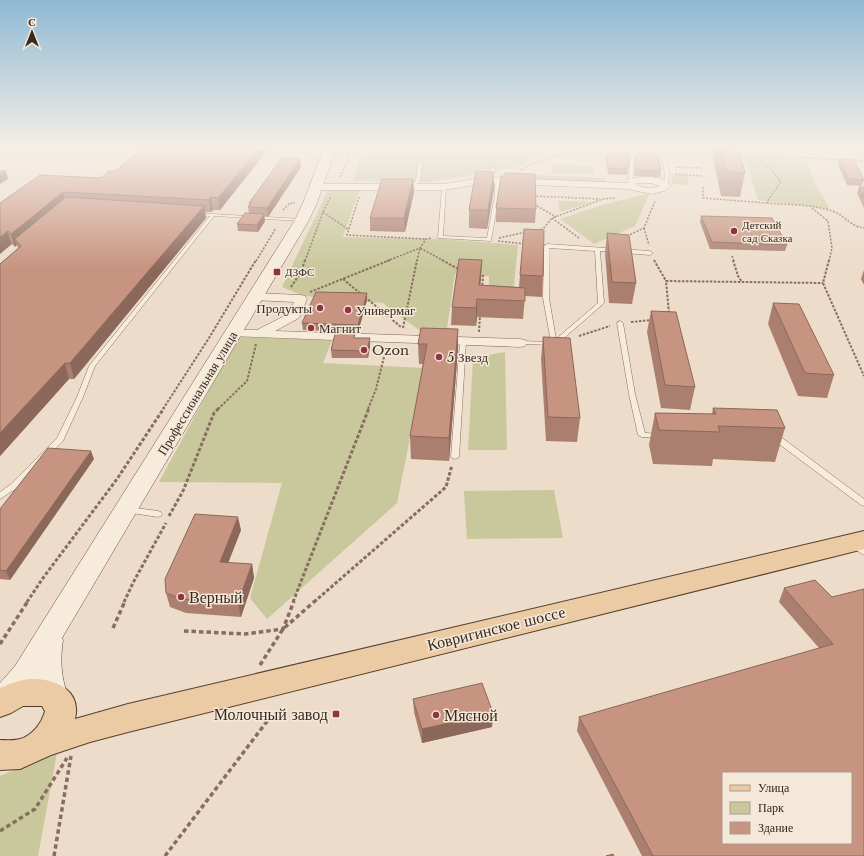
<svg xmlns="http://www.w3.org/2000/svg" width="864" height="856" font-family="'Libre Baskerville',serif">
<style>
.green{fill:#c9c89d}
.lines{fill:none;stroke-linecap:round;stroke-linejoin:round}
.service-casing{stroke:#876e5f;stroke-width:1}
.minor-casing{stroke:#876e5f;stroke-width:1}
.secondary-casing{stroke:#695042;stroke-width:1}
.primary-casing{stroke:#553e32;stroke-width:2}
.path-far3{stroke:#876e5f;stroke-width:1.5;stroke-dasharray:2 1.5;stroke-linecap:butt}
.path-far2{stroke:#876e5f;stroke-width:2;stroke-dasharray:2.5 1.5;stroke-linecap:butt}
.path-far1{stroke:#876e5f;stroke-width:3;stroke-dasharray:3.5 2;stroke-linecap:butt}
.path{stroke:#876e5f;stroke-width:3.5;stroke-dasharray:4.5 3;stroke-linecap:butt}
.service{fill:#f7ebdc;fill-rule:evenodd}
.minor{fill:#f7ebdc;fill-rule:evenodd}
.secondary{fill:#f7ebdc;fill-rule:evenodd}
.primary{fill:#ebcba4;fill-rule:evenodd}
.wall{fill:#ab7f6f}
.shaded-wall{fill:#8b685a}
.building{fill:#c79481;stroke:#8b685a;fill-rule:evenodd}
.poi-dot{fill:#923341;stroke:#f4e8d8;stroke-width:1.5}
.labels{text-anchor:middle;stroke-width:3;stroke-linejoin:round;paint-order:stroke}
.far-poi-label{font-size:11px;fill:#382921;stroke:#f4e8d8;text-anchor:start}
.poi-label{font-size:13px;fill:#382921;stroke:#f4e8d8;text-anchor:start}
.street-label{font-size:13px;fill:#382921;stroke:#f4e8d8}
.near-poi-label{font-size:16px;fill:#382921;stroke:#f4e8d8;text-anchor:start}
.near-street-label{font-size:16px;fill:#382921;stroke:#f4e8d8}
</style>
<rect width="100%" height="100%" fill="#ecdcc9"/>
<g class="green">
<polygon points="362,148 553,148 551,152 517,167 468,176 426,182 353,181"/>
<polygon points="744,155 805,159 816,185 830,209 758,200"/>
<polygon points="551,164 593,166 595,174 552,173"/>
<polygon points="517,174 605,178 606,182 517,179"/>
<polygon points="671,175 687,175 689,185 673,184"/>
<polygon points="329,188 360,188 343,237 443,239 518,245 513,296 489,296 489,276 455,274 446,335 425,334 398,315 383,303 304,296 282,287"/>
<polygon points="650,193 635,226 594,244 560,219 605,204"/>
<polygon points="558,201 592,202 560,212"/>
<polygon points="238,337 332,340 323,363 424,368 397,503 267,619 250,598 282,483 159,482"/>
<polygon points="505,352 507,450 468,450 473,358"/>
<polygon points="554,490 563,538 467,539 464,491"/>
<polygon points="57,753 38,856 0,856 0,776"/>
</g>
<g class="lines">
<defs>
<g id="service">
<polygon points="589,148 607,152 622,152 632,154 664,156 683,149 683,148 687,148 687,150 666,158 669,174 668,186 666,187 664,186 665,174 662,158 634,156 632,186 630,187 628,186 630,156 622,154 607,154 589,150"/>
<polygon points="420,162 422,163 420,182 410,188 406,188 406,186 416,181 418,163"/>
<polygon points="490,165 492,165 496,172 488,179 486,178 492,172"/>
<polygon points="495,179 499,180 499,195 491,241 438,238 442,187 444,186 446,187 443,236 487,238 495,195"/>
<polygon points="194,213 302,219 304,220 302,221 214,216 95,366 83,397 63,441 17,488 0,499 0,492 11,484 57,438 77,397 89,366 210,216 196,215 194,214"/>
<path d="M 547,244 L 650,251 L 653,253 L 650,255 L 600,251 L 604,303 L 603,304 L 556,345 L 518,344 L 517,343 L 518,342 L 520,341 L 551,342 L 543,298 L 544,246 ZM 549,248 L 595,251 L 598,303 L 556,339 L 549,298 Z"/>
<polygon points="620,321 623,323 635,394 645,433 663,434 664,436 663,438 642,437 638,435 629,394 617,323"/>
<polygon points="463,340 466,342 459,457 455,459 451,457 460,342"/>
<polygon points="771,434 777,434 864,499 864,506 861,505 771,438 770,436"/>
<polygon points="128,507 158,511 161,512 162,514 161,516 158,517 125,512 124,510 125,508"/>
<polygon points="853,541 864,548 864,555 850,546 849,544 850,542"/>
</g>
<g id="minor">
<path d="M 486,177 L 627,183 L 631,179 C 643,176 662,175 671,186 L 664,191 L 652,194 L 628,189 L 486,183 L 444,190 L 316,190 L 311,187 L 316,184 L 444,184 ZM 637,183 L 651,183 L 660,186 C 651,190 644,188 636,185 Z"/>
<polygon points="256,293 301,295 305,296 307,299 299,318 275,331 520,339 525,340 527,343 525,346 520,347 229,336 228,333 229,330 257,330 290,313 294,302 252,300 250,297 252,294"/>
</g>
<path id="secondary" d="M 324,148 L 336,148 L 317,203 L 309,220 L 62,638 L 63,640 C 60,660 61,677 68,696 L 64,705 L 53,708 L 42,705 L 34,684 L 13,711 L 0,714 L 0,683 L 15,666 L 295,220 L 303,203 Z"/>
<path id="primary" d="M 864,531 L 864,549 L 128,732 L 90,742 L 51,755 L 20,769 L 0,770 L 0,740 C 6,740 14,741 20,739 C 32,736 42,723 45,711 L 42,706 L 23,706 L 11,713 L 0,717 L 0,688 C 9,684 20,680 30,679 C 55,678 82,690 75,719 L 128,704 Z"/>
</defs>
<use href="#service" class="service-casing"/>
<use href="#minor" class="minor-casing"/>
<use href="#secondary" class="secondary-casing"/>
<use href="#primary" class="primary-casing"/>
<g class="path-far3">
<polyline points="694,150 700,157"/>
<polyline points="695,150 716,151"/>
<polyline points="751,154 842,160"/>
<polyline points="853,161 864,161"/>
<polyline points="675,167 701,168"/>
<path d="M 520,170 C 540,159 561,154 584,153"/>
<polyline points="675,174 702,176"/>
<polyline points="340,177 349,158 349,148"/>
<path d="M 703,187 L 703,198 L 766,203 L 781,182 C 767,164 760,156 737,153"/>
<polyline points="533,196 600,199"/>
<polyline points="359,197 347,235 426,239"/>
<path d="M 767,203 C 788,205 811,204 832,211 C 845,215 849,226 864,228"/>
<polyline points="534,204 556,217"/>
<polyline points="812,208 828,221 832,248 829,261"/>
<polyline points="283,210 290,203 295,203"/>
<polyline points="323,212 349,230"/>
<polyline points="644,228 649,245"/>
<polyline points="537,230 543,229 552,218"/>
<polyline points="627,236 644,228 655,201"/>
<polyline points="499,238 526,232"/>
<polyline points="579,238 552,218 603,199 615,198"/>
<polyline points="498,241 525,244"/>
<polyline points="732,256 734,261"/>
<polyline points="256,261 276,228"/>
<polyline points="305,261 323,212 331,196"/>
<polyline points="387,261 420,248 426,239 432,238"/>
<polyline points="417,261 420,248 444,261"/>
</g>
<g class="path-far2">
<polyline points="442,260 460,270"/>
<polyline points="654,260 666,281"/>
<polyline points="733,260 738,276 742,282"/>
<polyline points="829,260 823,283 864,376"/>
<polyline points="478,274 483,276 482,288"/>
<polyline points="343,279 361,294"/>
<polyline points="291,287 301,272 305,260"/>
<polyline points="310,292 390,260"/>
<polyline points="365,297 401,327"/>
<polyline points="669,313 666,281 823,283"/>
<polyline points="631,322 652,320"/>
<polyline points="403,328 417,260"/>
<polyline points="479,332 480,315"/>
<polyline points="579,336 610,326"/>
<polyline points="163,409 209,338 256,260"/>
<polyline points="218,409 247,381 256,344"/>
<polyline points="368,409 376,389 386,349"/>
</g>
<g class="path-far1">
<polyline points="169,516 183,491 214,413 219,408"/>
<polyline points="27,602 43,578 117,479 164,408"/>
<polyline points="124,602 134,581 166,523"/>
<polyline points="293,602 369,408"/>
<polyline points="314,602 446,487 452,465"/>
</g>
<g class="path">
<polyline points="113,628 125,601"/>
<polyline points="184,631 245,634 283,629 294,601"/>
<polyline points="0,644 28,601"/>
<polyline points="260,665 283,629 315,601"/>
<polyline points="0,831 35,809 67,758"/>
<polyline points="54,856 71,756"/>
<polyline points="165,856 271,716"/>
</g>
<use href="#service" class="service"/>
<use href="#minor" class="minor"/>
<use href="#secondary" class="secondary"/>
<use href="#primary" class="primary"/>
</g>
<g class="wall">
<polygon points="142,148 269,148 220,210 213,210 211,212 205,212 206,218 74,379 69,379 0,456 0,264 18,248 17,245 15,247 12,244 0,203 101,178 116,171"/>
<polygon points="713,148 738,148 745,173 740,197 721,196 712,153"/>
<polygon points="607,153 628,169 627,175 608,174 606,159"/>
<polygon points="636,155 661,171 660,177 634,176"/>
<polygon points="300,159 301,167 268,217 264,216 265,221 258,232 238,231 237,224 249,214 248,207 249,205 249,203"/>
<polygon points="839,159 864,179 862,186 847,185 838,165"/>
<polygon points="413,179 414,192 405,232 370,231 370,218"/>
<polygon points="859,187 864,187 864,208 857,193"/>
<polygon points="494,189 487,229 469,228 469,210"/>
<polygon points="496,208 536,209 535,223 496,222"/>
<polygon points="701,216 787,245 785,251 710,249 700,222"/>
<polygon points="607,233 636,283 632,304 609,303 605,253"/>
<polygon points="864,270 864,285 861,279"/>
<polygon points="520,275 543,276 542,297 525,296 523,319 477,317 476,326 451,325 452,307 481,277 480,285 519,287"/>
<polygon points="367,293 367,300 358,332 303,330 302,323"/>
<polygon points="773,303 834,375 827,398 798,396 768,324"/>
<polygon points="651,311 695,387 690,410 661,408 647,332"/>
<polygon points="458,329 458,349 449,461 411,459 410,436 423,364 419,364 418,344"/>
<polygon points="543,337 580,418 577,442 546,441 541,359"/>
<polygon points="355,338 370,346 368,358 332,358 331,350"/>
<polygon points="713,408 785,428 775,462 713,459 712,466 653,464 649,445 655,413 712,414"/>
<polygon points="94,459 10,580 0,579 0,509"/>
<polygon points="241,530 228,563 252,564 254,578 241,617 186,613 170,607 166,593"/>
<polygon points="784,588 832,597 864,856 642,856 577,731 579,717 819,648 779,602"/>
<polygon points="413,699 493,713 492,727 422,743 414,712"/>
</g>
<g class="shaded-wall">
<polygon points="259,148 269,148 220,210 218,198"/>
<polygon points="300,159 301,167 268,217 267,208"/>
<polygon points="6,171 8,179 0,184 0,175"/>
<polygon points="494,172 494,189 487,229 488,210"/>
<polygon points="413,179 414,192 405,232 404,218"/>
<polygon points="63,192 66,204 15,239 17,245 15,247 11,234"/>
<polygon points="211,197 213,210 211,212 209,200"/>
<polygon points="204,206 206,218 74,379 70,363"/>
<polygon points="264,214 265,221 258,232 257,225"/>
<polygon points="8,231 12,244 0,254 0,237"/>
<polygon points="482,260 481,277 479,299 479,285"/>
<polygon points="367,293 367,300 358,332 358,325"/>
<polygon points="477,299 477,317 476,326 476,308"/>
<polygon points="458,329 458,349 449,461 449,438"/>
<polygon points="370,338 370,346 368,358 367,351"/>
<polygon points="65,363 69,379 0,456 0,433"/>
<polygon points="91,451 94,459 10,580 6,571"/>
<polygon points="238,517 241,530 223,576 220,562"/>
<polygon points="252,564 254,578 241,617 238,603"/>
<polygon points="493,713 492,727 422,743 422,729"/>
</g>
<g class="building">
<polygon points="142,148 259,148 218,198 211,197 209,200 63,192 11,234 8,231 0,237 0,203 40,175 101,178 109,171 116,171"/>
<polygon points="721,148 738,148 745,173 726,171"/>
<polygon points="607,153 629,154 628,169 608,168"/>
<polygon points="638,153 658,154 661,171 635,170 636,155 638,155"/>
<polygon points="282,158 300,159 267,208 248,207 251,203 249,203"/>
<polygon points="839,159 854,160 864,180 849,179"/>
<polygon points="0,171 6,171 0,175"/>
<polygon points="476,171 494,172 488,210 469,210"/>
<polygon points="505,173 535,174 536,209 496,208 501,176 505,176"/>
<polygon points="382,179 413,179 404,218 370,218"/>
<polygon points="859,187 864,187 864,197"/>
<polygon points="66,197 204,206 70,363 65,363 0,433 0,264 21,246 15,239"/>
<polygon points="245,213 264,214 257,225 237,224"/>
<polygon points="701,216 772,218 787,245 712,242"/>
<polygon points="524,229 544,230 543,276 520,275"/>
<polygon points="607,233 629,235 636,283 612,282"/>
<polygon points="459,259 482,260 479,285 525,288 525,301 477,299 476,308 452,307"/>
<polygon points="316,292 367,293 358,325 302,323"/>
<polygon points="773,303 799,304 834,375 805,373"/>
<polygon points="651,311 676,312 695,387 665,385"/>
<polygon points="421,328 458,329 449,438 410,436 427,344 418,344"/>
<polygon points="335,334 355,334 354,338 370,338 367,351 331,350"/>
<polygon points="543,337 570,338 580,418 548,417"/>
<polygon points="713,408 777,410 785,428 718,426 720,432 659,430 655,413 716,414"/>
<polygon points="48,448 91,451 6,571 0,570 0,509"/>
<polygon points="195,514 238,517 220,562 252,564 238,603 183,599 166,593 165,579"/>
<path d="M 815,580 L 832,597 L 864,589 L 864,856 L 653,856 L 579,717 L 833,644 L 784,588 ZM 723,773 L 851,773 L 851,843 L 723,843 Z"/>
<polygon points="482,683 493,713 422,729 413,699"/>
<polygon points="613,854 614,856 606,856"/>
</g>
<linearGradient id="sky" x2="0" y2="1"><stop stop-color="#8fb9d4"/><stop offset="0.55" stop-color="#f6efe7"/><stop offset="1" stop-color="#f6efe7" stop-opacity="0"/></linearGradient>
<rect width="864" height="268" fill="url(#sky)"/>
<g class="poi-dot">
<circle cx="734" cy="231" r="4"/>
<rect x="273" y="268" width="8" height="8" rx="2"/>
<circle cx="320" cy="308" r="4"/>
<circle cx="348" cy="310" r="4"/>
<circle cx="311" cy="328" r="4"/>
<circle cx="364" cy="350" r="4"/>
<circle cx="439" cy="357" r="4"/>
<circle cx="181" cy="597" r="4"/>
<rect x="332" y="710" width="8" height="8" rx="2"/>
<circle cx="436" cy="715" r="4"/>
</g>
<g class="labels">
<g class="far-poi-label">
<text x="742" y="229">Детский<tspan x="742" dy="13">сад Сказка</tspan></text>
<text x="285" y="276">ДЗФС</text>
</g>
<g class="poi-label">
<text x="312" y="313" text-anchor="end">Продукты</text>
<text x="356" y="315">Универмаг</text>
<text x="319" y="333">Магнит</text>
<text x="372" y="355">Ozon</text>
<text x="447" y="362">5 Звезд</text>
</g>
<g class="street-label">
<text transform="translate(197 393) rotate(-59)" y="5">Профессиональная улица</text>
</g>
<g class="near-poi-label">
<text x="189" y="603">Верный</text>
<text x="328" y="720" text-anchor="end">Молочный завод</text>
<text x="444" y="721">Мясной</text>
</g>
<g class="near-street-label">
<text transform="translate(496 628) rotate(-14)" y="6">Ковригинское шоссе</text>
</g>
</g>
<rect x="722" y="772" width="130" height="72" fill="#f4e8d8" stroke="#a99c8f"/>
<rect x="730" y="785" width="20" height="6" fill="#ebcba4" stroke="#a99c8f"/>
<text x="758" y="792" font-size="12" fill="#382921">Улица</text>
<rect x="730" y="802" width="20" height="12" fill="#c9c89d" stroke="#a99c8f"/>
<text x="758" y="812" font-size="12" fill="#382921">Парк</text>
<rect x="730" y="822" width="20" height="12" fill="#c79481" stroke="#a99c8f"/>
<text x="758" y="832" font-size="12" fill="#382921">Здание</text>
<g transform="translate(32 32)" stroke="#f4e8d8" stroke-width="3" paint-order="stroke">
<path d="M0-3L7 15L0 10L-7 15Z" fill="#382921"/>
<text y="-6" font-size="11" font-weight="bold" text-anchor="middle" fill="#382921">С</text>
</g>
</svg>
